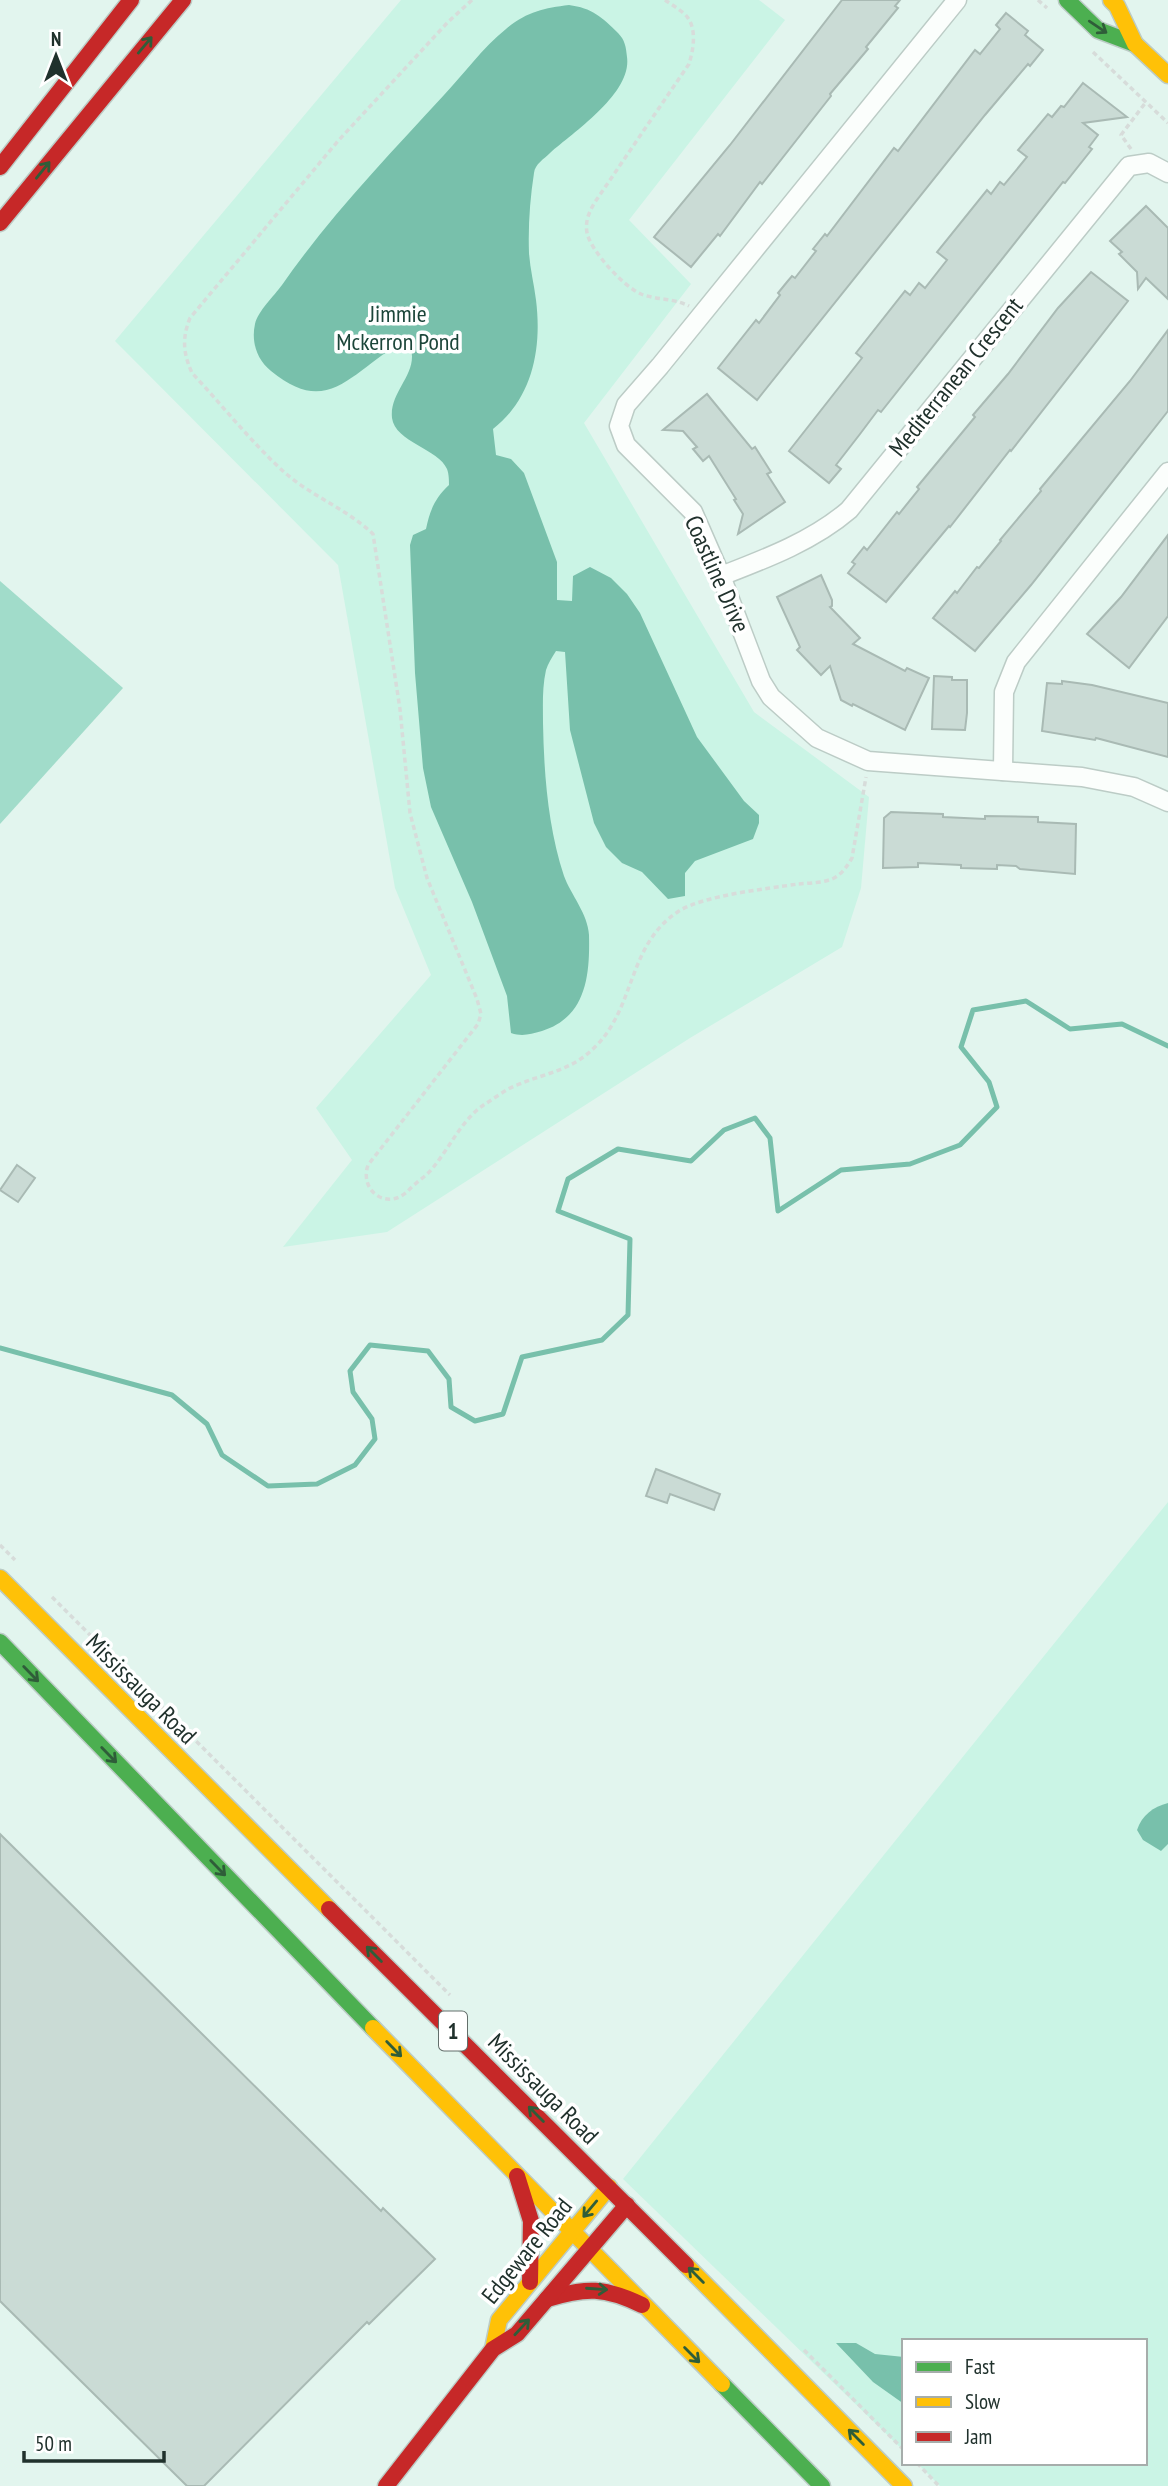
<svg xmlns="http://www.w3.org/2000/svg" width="1168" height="2486" font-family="'PT Sans Narrow',sans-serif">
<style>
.green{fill:#caf4e5}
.forest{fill:#a1dcca}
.water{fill:#78c0ab}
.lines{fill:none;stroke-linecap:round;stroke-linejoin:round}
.stream{stroke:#78c0ab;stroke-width:5}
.building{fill:#cadbd5;stroke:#a9bab4;stroke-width:2}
.street-casing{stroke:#bcccc6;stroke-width:21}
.fast-casing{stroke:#bcccc6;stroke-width:19}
.slow-casing{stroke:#bcccc6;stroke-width:19}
.jam-casing{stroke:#bcccc6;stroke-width:19}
.path{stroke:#d7dcda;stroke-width:3.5;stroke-dasharray:5 3.5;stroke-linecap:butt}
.street{stroke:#fbfefc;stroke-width:18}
.fast{stroke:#4caf50;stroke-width:16}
.slow{stroke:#ffc107;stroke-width:16}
.jam{stroke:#c62828;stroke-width:16}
.oneway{stroke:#2f5d39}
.labels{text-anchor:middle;stroke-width:7;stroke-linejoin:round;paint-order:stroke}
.shield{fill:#fff;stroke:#636f6b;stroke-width:2}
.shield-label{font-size:23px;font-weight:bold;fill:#20312c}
.park-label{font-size:24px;fill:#1b4539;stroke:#fff}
.street-label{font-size:24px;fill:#20312c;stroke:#fff}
</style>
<rect width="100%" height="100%" fill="#e2f5ee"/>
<g class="green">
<polygon points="401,0 759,0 785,20 629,220 691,284 584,423 754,712 869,797 861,888 842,947 690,1038 387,1232 283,1247 352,1160 316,1108 431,975 395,888 338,565 115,341"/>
<polygon points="1168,1502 1168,2486 940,2486 917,2463 1145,2463 1145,2341 904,2341 904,2451 623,2179"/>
</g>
<polygon class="forest" points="0,581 123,688 0,824"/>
<g class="water">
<path d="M 569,5 C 592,8 602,17 618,33 C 625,40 626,47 627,57 C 632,93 575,131 550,153 C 544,159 535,164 534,173 C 530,199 528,226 529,253 C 530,268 534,284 536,300 C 542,348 533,398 493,429 L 496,455 L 511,459 L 524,473 L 557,562 L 557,600 L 572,601 L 573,576 L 590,567 L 611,578 L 627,594 L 640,613 L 697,737 L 744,801 L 759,815 L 759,823 L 753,839 L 695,861 L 685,873 L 685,896 L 668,899 L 642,872 L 622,863 L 606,847 L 594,823 L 570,730 L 565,652 L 556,651 C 552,657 548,664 546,670 C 542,688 543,706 543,723 C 544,775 548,827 564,876 C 571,895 588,914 589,935 C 590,976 586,1017 542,1031 C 530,1034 523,1037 511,1033 L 507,996 L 472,902 L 431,807 L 423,768 L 415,673 L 410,545 L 413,535 L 426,529 C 430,510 435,498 449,485 C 449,481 449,474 447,469 C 439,449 395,442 392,418 C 389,391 420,373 410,346 L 400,344 C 352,370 329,419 271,371 C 257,360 251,342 255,324 C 258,311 274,296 282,285 C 330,216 388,156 444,95 C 464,74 483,47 506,29 C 526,12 544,8 569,5 Z"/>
<path d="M 1168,1803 L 1168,1844 L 1161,1851 L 1143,1840 L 1137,1830 C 1142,1815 1153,1807 1168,1803 Z"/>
<polygon points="836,2343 856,2343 875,2354 904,2357 904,2404 873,2382"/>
</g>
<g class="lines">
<polyline class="stream" points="0,1348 172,1395 207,1424 222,1455 268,1486 317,1484 355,1465 375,1439 372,1419 353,1392 350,1371 370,1345 428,1351 449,1379 451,1407 475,1421 503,1414 522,1357 602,1340 628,1315 630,1239 558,1211 568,1179 618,1149 691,1161 724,1130 755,1118 770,1138 778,1211 841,1170 910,1164 960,1145 997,1107 989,1082 961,1047 973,1010 1026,1001 1070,1029 1122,1024 1168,1046"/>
</g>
<g class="building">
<polygon points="842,0 900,0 895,6 898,8 866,47 868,49 830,94 831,96 762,184 760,182 720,236 718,234 691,267 654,237 730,145"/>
<polygon points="1006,13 1028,31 1025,35 1043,50 1030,66 1028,64 985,115 757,400 718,368 756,320 759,323 780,295 778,293 787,282 792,276 795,278 816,251 813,249 825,234 827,236 894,148 898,151 975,50 980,54 1000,29 996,25"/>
<polygon points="1083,83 1127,117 1083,123 1098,135 1089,147 1092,149 1065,183 1063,182 881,412 878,410 860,434 836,465 841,469 829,483 789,451 862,358 856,353 905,291 910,295 919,283 925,288 947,260 937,252 987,190 991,194 1000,182 1004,185 1027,157 1018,150 1048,114 1052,117 1061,106 1064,107"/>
<polygon points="1146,206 1168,228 1168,299 1146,278 1138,289 1137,272 1119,254 1122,252 1110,241"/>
<polygon points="1091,272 1128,301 1011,451 1010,450 950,527 949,526 886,602 848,573 855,564 852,562 864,547 867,550 897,512 899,514 919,489 917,487 975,417 973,415 1008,374 1058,308"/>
<polygon points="1168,330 1168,411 1031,585 975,651 933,618 955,591 957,593 977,567 979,568 1001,541 1000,540 1041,491 1040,489 1130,381"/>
<polygon points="707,394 752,449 755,447 771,472 767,474 785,502 738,534 743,514 734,500 736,499 709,456 703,461 693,449 697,447 683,431 663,430"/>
<polygon points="1168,535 1168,616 1129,668 1087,634 1121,597"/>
<polygon points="821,575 832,600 832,606 830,607 860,638 853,644 905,671 907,668 929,678 905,730 853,704 852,706 841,700 830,666 821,675 797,650 800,647 777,597"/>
<polygon points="934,676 952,677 952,680 967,680 967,713 965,730 932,729"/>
<polygon points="1062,681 1092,685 1168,703 1168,757 1096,738 1095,740 1042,731 1047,683 1062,684"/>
<polygon points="891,812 943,814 943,817 985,819 985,816 1038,817 1038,822 1076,824 1075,874 1020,869 1016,866 997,865 997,869 961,868 961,865 918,863 918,867 883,868 884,818"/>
<polygon points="17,1165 35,1178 18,1202 0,1190"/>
<polygon points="656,1469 720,1494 714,1510 670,1494 667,1503 646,1496"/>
<polygon points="0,1834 381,2211 383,2208 435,2259 369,2324 367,2322 204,2486 187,2486 0,2301"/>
</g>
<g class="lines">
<defs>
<g id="street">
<polyline points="957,0 660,366 626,405 619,426 626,445 693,512 721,576 761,681 771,697 817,738 868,761 1082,777 1134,787 1168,802"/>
<path d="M 721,576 C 765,559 813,541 849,510 L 1129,166 L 1149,163 L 1168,173"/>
<polyline points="1003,771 1004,692 1016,662 1168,472"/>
</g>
<g id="fast">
<polyline points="1067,0 1098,30 1135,44"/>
<polyline points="0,1642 373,2028"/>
<polyline points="722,2384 822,2486"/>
</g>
<g id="slow">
<polyline points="1111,0 1117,6 1135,44 1168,75"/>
<polyline points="0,1578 329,1909"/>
<polyline points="373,2028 722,2384"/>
<polyline points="686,2265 904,2486"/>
<polyline points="493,2349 499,2320 609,2187"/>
</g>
<g id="jam">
<polyline points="0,167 131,0"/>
<polyline points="0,223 183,0"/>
<polyline points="329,1909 686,2265"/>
<polyline points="517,2176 531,2221 530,2282"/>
<path d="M 547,2299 C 586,2287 605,2287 642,2305"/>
<polyline points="386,2486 493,2349 517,2334 627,2205"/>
</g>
</defs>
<use href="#street" class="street-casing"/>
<use href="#fast" class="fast-casing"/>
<use href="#slow" class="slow-casing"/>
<use href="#jam" class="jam-casing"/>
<g class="path">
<path d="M 472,0 L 448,22 L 338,141 L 190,318 C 182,338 183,353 192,373 C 222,405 252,443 284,472 C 311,496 347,509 373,534 L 400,709 L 410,813 L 427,878 L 477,999 L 481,1014 L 478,1024 L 368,1165 C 359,1191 387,1211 408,1191 C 415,1183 425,1177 431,1170 C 450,1148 461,1120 485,1104 C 495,1098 506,1089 517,1085 C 548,1072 572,1071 597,1045 C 636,1004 628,944 679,911 C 705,895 766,889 798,884 C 810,883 824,883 834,878 C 843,873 847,866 852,858 L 866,777"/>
<path d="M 665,0 C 672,5 683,11 688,18 C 697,31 693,51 689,64 L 595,202 C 589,212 585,221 587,233 C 591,251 624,287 641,294 C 656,300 674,298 689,306"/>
<polyline points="1038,0 1047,8"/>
<polyline points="1093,52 1168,123"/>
<polyline points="1131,149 1121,135 1146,102"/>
<polyline points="0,1545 15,1560"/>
<polyline points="52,1597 450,1995"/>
<polyline points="804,2350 904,2450"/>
<polyline points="917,2463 939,2486"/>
</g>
<use href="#street" class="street"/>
<use href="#fast" class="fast"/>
<use href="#slow" class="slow"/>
<use href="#jam" class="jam"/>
</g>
<defs><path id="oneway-shaft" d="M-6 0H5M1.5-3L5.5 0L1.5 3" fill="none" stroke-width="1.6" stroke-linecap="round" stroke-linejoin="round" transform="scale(1.75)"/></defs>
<g class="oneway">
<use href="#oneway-shaft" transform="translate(1098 27) rotate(34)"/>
<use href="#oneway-shaft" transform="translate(145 45) rotate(-50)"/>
<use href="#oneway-shaft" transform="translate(43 170) rotate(-51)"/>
<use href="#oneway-shaft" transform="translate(31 1674) rotate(46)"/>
<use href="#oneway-shaft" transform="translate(109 1755) rotate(46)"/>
<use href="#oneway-shaft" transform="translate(218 1868) rotate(46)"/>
<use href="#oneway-shaft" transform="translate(374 1954) rotate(-135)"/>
<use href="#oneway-shaft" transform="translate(394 2049) rotate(46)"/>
<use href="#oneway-shaft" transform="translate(536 2114) rotate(-135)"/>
<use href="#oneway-shaft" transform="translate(590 2209) rotate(130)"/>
<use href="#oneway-shaft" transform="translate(696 2275) rotate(-135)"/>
<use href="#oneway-shaft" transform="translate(597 2289) rotate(4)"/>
<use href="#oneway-shaft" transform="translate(522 2327) rotate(-47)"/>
<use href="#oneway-shaft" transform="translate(692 2355) rotate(45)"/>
<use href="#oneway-shaft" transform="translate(856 2437) rotate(-135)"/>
</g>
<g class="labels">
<rect class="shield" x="439" y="2011.5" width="28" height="39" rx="5"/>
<g class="shield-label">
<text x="453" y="2039">1</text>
</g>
<g class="park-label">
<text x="398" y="322">Jimmie<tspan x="398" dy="28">Mckerron Pond</tspan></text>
</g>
<g class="street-label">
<text transform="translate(956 377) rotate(-51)" y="8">Mediterranean Crescent</text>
<text transform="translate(717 574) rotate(66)" y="8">Coastline Drive</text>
<text transform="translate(141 1689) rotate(45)" y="8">Mississauga Road</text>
<text transform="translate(543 2089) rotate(45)" y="8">Mississauga Road</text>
<text transform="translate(527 2251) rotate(-51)" y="8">Edgeware Road</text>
</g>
</g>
<rect x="902" y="2339" width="245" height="126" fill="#ffffff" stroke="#a6adab" stroke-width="2"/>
<rect x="916" y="2362" width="35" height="10" fill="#4caf50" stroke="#a6adab" stroke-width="2"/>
<text x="965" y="2374" font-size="21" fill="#20312c">Fast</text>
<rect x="916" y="2397" width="35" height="10" fill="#ffc107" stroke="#a6adab" stroke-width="2"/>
<text x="965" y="2409" font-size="21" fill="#20312c">Slow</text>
<rect x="916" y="2432" width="35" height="10" fill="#c62828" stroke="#a6adab" stroke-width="2"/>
<text x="965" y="2444" font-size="21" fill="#20312c">Jam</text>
<g transform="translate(56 56)" stroke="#ffffff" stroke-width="5" paint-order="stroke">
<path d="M0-5L12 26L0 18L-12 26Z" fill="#20312c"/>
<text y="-10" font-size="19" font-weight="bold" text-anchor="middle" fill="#20312c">N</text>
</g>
<path d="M24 2451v10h140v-10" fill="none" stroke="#20312c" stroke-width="3.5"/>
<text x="35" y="2451" font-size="21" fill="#20312c" stroke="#ffffff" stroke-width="5" paint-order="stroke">50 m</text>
</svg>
